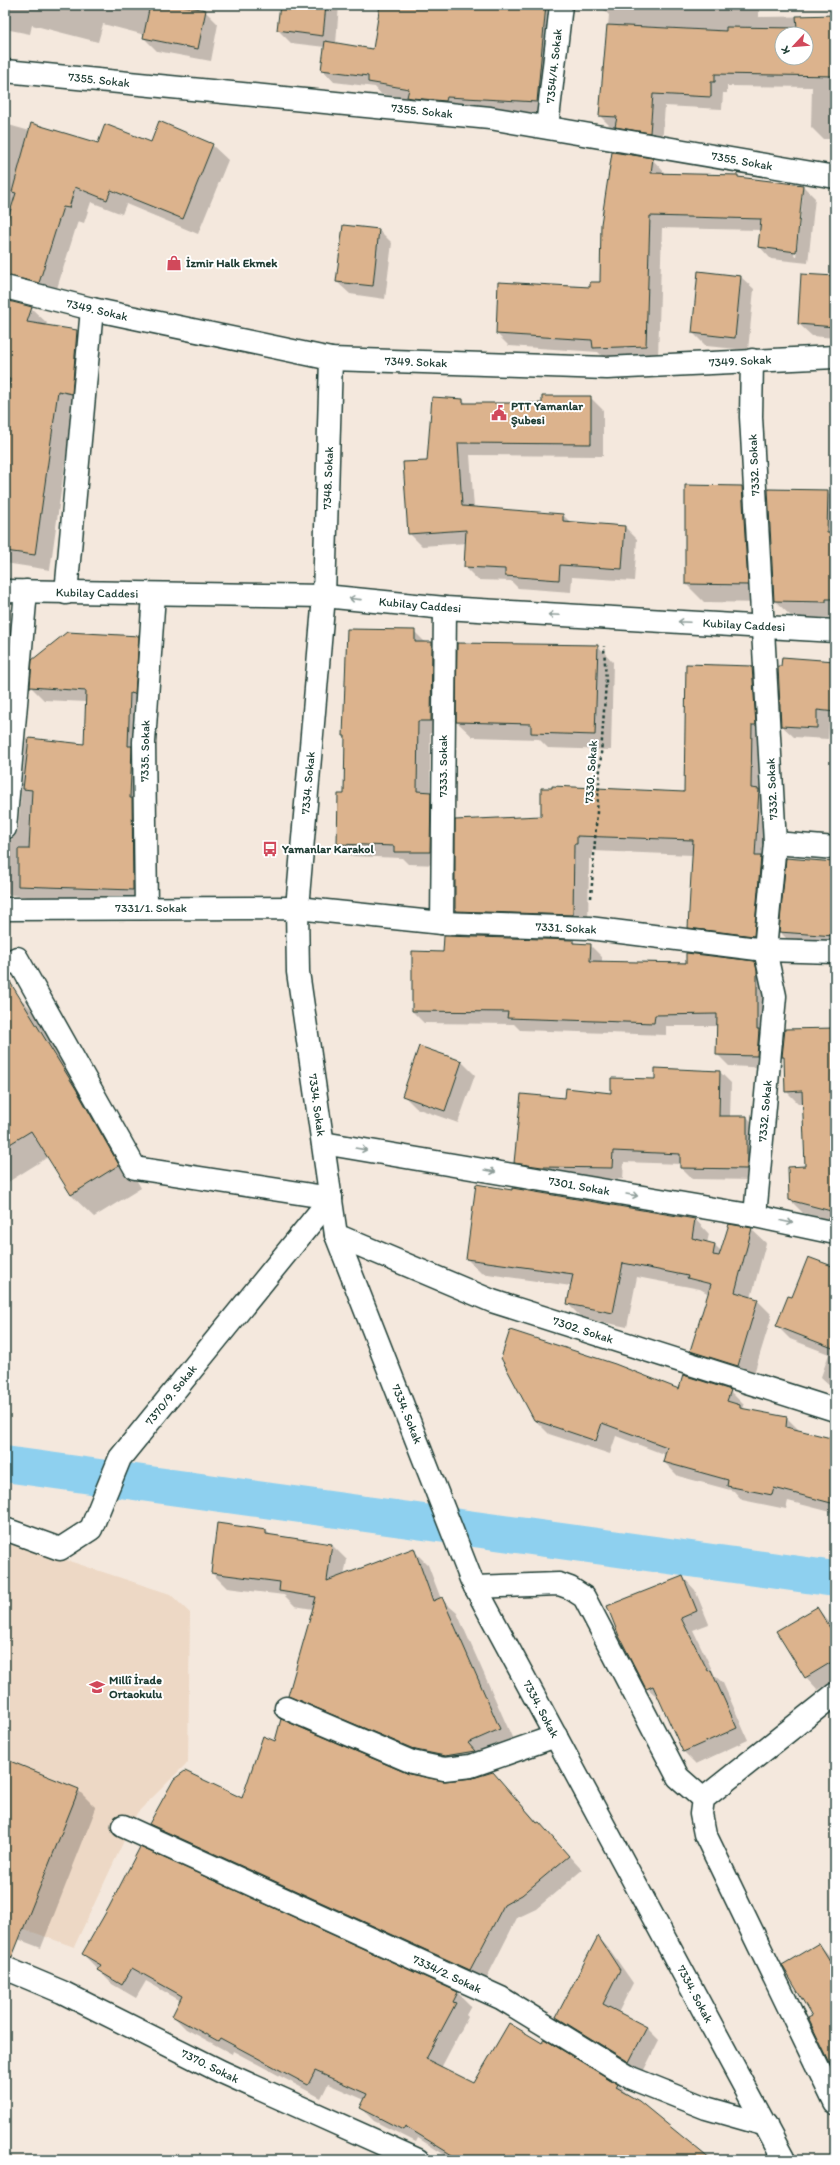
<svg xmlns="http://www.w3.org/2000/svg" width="840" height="2165" font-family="Itim,sans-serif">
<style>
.built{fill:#edd8c5}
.shadow{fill:#0003;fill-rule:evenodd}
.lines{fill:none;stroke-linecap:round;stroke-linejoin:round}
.canal{stroke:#8ed0ef;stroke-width:36}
.building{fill:#dcb38d;stroke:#1f3d34;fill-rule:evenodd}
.minor-casing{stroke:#1f3d34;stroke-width:25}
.path{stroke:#1f3d34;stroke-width:2.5;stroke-dasharray:3 3;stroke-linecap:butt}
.minor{stroke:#fff;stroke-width:22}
.oneway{stroke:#8f9e9a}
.labels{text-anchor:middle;stroke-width:4;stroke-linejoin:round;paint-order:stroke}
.street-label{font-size:12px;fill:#1f3d34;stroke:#fff}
.poi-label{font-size:12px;font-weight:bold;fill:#1f3d34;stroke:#fff;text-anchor:start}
</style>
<rect width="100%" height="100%" fill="#f4e8dd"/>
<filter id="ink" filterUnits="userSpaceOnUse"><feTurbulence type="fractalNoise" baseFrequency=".025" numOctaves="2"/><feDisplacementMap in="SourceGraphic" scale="8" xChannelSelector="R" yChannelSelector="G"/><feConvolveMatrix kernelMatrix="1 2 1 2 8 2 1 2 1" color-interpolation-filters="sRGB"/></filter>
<g filter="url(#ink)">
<polygon class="built" points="5,1540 170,1594 190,1613 188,1762 137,1813 74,1947 5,1922"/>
<g class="shadow">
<polygon points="5,5 174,5 205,11 218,24 211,61 157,51 144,38 145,35 103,24 98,42 32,25 30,34 5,29"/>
<polygon points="281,5 339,5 336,44 374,50 381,5 559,5 549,114 459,108 420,109 410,99 381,94 375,87 334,82 322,69 325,47 291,43 278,30"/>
<path d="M 599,5 L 759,5 L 759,17 L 835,16 L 835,139 L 823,139 L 811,127 L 812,87 L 727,86 L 727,93 L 723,93 L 722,109 L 665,106 L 662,144 L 629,139 L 618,128 L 612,128 L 600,116 L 609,15 ZM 782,34 L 806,34 L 806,58 L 782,58 Z"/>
<polygon points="5,124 30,131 99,144 212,145 228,160 198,234 126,204 122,214 91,202 84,223 78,221 54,298 12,293 8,299 31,308 47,323 45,326 77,331 92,347 73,406 50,570 5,563 5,419 9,392 5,391"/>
<path d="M 652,159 L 664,172 L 664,174 L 738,176 L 740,178 L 803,186 L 815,198 L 808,263 L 771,259 L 759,246 L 761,230 L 662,228 L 658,358 L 606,360 L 598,352 L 509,346 L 497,334 L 601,283 ZM 801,195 L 803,195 L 796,257 L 794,256 Z"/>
<polygon points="344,226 379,230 392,243 385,299 350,294 337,282"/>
<polygon points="699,272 741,277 754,289 748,350 706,346 693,333"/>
<polygon points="835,277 835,338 812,336 799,324"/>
<polygon points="590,397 603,410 603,456 470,455 474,508 563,515 571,523 625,527 637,539 634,581 572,577 571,592 518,588 511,581 478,580 465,567 467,543 422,546 409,533 428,462 463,400 467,404 543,404"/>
<polygon points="686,486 742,487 760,505 766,603 704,602 686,584"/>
<polygon points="827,491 835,499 835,618 792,617 775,601"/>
<polygon points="5,621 21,660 18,698 5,698"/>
<polygon points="414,631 426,643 432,643 444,656 444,733 430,733 430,793 443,806 442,865 408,864 402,858 351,856 338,844 345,795 346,738 344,735"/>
<polygon points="138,636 151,649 146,903 36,898 5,894 5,740 13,748 5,841 11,840 18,830 26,738 85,745 87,702 44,700 31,687"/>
<polygon points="598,646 613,662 611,750 548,748 539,739 473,737 457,722"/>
<polygon points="835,662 835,722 829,722 828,739 794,737 782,726"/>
<polygon points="687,665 752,667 767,682 769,951 704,943 689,927 693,855 592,851 592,859 589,859 588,930 471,926 456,911 542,817 685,793"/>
<polygon points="835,863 835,948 793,945 780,932"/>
<polygon points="573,941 576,944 590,945 602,957 602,962 754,962 766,974 769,1068 729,1066 717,1054 718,1026 666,1026 666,1035 520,1030 514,1024 424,1023 412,1011 444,953"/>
<polygon points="17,995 40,1018 99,1113 141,1188 94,1217 71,1195 48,1157 5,1184 5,1002"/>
<polygon points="835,1029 835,1221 803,1213 790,1200 806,1167 804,1104 799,1104 786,1091 786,1059 783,1057"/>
<polygon points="420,1048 462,1062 475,1075 458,1123 416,1108 404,1096"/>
<polygon points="720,1072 731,1083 730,1117 747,1117 758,1128 758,1180 692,1179 681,1168 681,1164 624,1162 623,1179 553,1178 527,1174 515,1162 566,1099 612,1094 656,1080"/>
<polygon points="695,1219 709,1234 707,1243 715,1245 722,1252 751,1229 766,1243 751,1298 757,1300 772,1315 752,1380 706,1365 692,1351 709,1294 700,1289 637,1277 627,1327 582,1318 568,1304 571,1286 481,1273 467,1259"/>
<polygon points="835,1268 835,1390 821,1377 829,1354 790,1339 777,1326 793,1299"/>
<polygon points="679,1390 730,1391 744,1405 743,1409 787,1418 800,1431 835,1440 835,1513 788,1501 786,1509 742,1500 734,1491 678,1476 664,1462 666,1455 616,1436 610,1454 549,1434 535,1420"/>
<polygon points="266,1531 272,1536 332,1545 347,1560 344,1576 413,1550 428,1565 441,1599 457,1613 515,1744 460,1771 304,1711 289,1696 313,1609 295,1606 284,1595 227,1588 212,1573"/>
<polygon points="683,1577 695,1590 709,1624 693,1630 715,1676 723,1683 748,1740 696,1764 683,1751 661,1700 647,1688"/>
<polygon points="817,1608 835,1629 835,1680 818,1690 806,1677"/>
<polygon points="276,1742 445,1782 473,1779 492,1773 582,1870 536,1909 517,1918 484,1983 164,1837 150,1824 242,1800"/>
<polygon points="5,1760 78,1790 96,1808 41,1948 5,1934"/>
<polygon points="140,1849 458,1993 471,2006 466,2015 468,2017 441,2068 475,2084 617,2085 708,2160 453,2160 418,2138 416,2142 374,2121 361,2108 365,2100 328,2084 321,2098 233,2051 232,2054 186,2029 173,2016 181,2001 146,1981 136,1998 112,1984 83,1954 110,1908"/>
<polygon points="598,1937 610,1950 633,1983 618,2013 646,2027 659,2040 642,2074 570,2030 557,2017"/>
<polygon points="819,1944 835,1962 835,2070 813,2016"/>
</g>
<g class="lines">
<polyline class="canal" points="5,1464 835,1579"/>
</g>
<g class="building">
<polygon points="150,5 179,5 206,10 198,49 143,38"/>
<polygon points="280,5 326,5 323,36 277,30"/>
<polygon points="380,5 546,5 537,102 447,97 446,101 412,98 407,97 409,89 368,82 368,76 321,70 325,41 373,49"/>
<path d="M 835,15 L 835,76 L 715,74 L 715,82 L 711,82 L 711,97 L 653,94 L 650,133 L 615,127 L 617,117 L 599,116 L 607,25 L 726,31 L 726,27 L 797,28 L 796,16 ZM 782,34 L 806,34 L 806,58 L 782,58 Z"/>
<polygon points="159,121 213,144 183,219 111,190 107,200 75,187 69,208 63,207 39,283 5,275 5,228 16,193 12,192 31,123 98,143 105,124 151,142"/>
<polygon points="612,152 653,158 651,173 738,175 738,177 803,185 796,252 758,247 761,219 650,216 646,346 593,348 592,340 496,334 498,282 590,287 590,282 600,282 601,224"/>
<polygon points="343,225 379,229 373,286 336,282"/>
<polygon points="698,271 741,276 735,338 692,333"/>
<polygon points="801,274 835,276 835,327 798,324"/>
<polygon points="5,300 32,307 27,322 77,330 72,394 58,391 35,555 5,551 5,413 10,379 5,379"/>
<polygon points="542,396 591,396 591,444 458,443 462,506 563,514 563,521 625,526 622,569 560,565 559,580 505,576 505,569 464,567 466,530 408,534 403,462 427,461 432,397 463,399 463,403 542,403"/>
<polygon points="685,485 742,486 748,585 685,584"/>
<polygon points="768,489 828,490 827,533 835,533 835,599 826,599 826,602 774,601"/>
<polygon points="347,629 415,630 415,642 432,642 431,721 418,721 417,791 431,792 430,852 394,852 394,846 337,844 338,794 344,794 345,736 343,736"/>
<polygon points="67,632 139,636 135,694 130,693 128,746 132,746 130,798 132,798 133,890 18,886 18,849 29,849 32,790 23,789 29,738 84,744 86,691 30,687 32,660"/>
<polygon points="457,643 598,645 595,735 531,733 531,724 456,722"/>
<polygon points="782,657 835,661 835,712 817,710 817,728 781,726 778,666 781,666"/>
<polygon points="686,664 752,666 756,725 752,725 751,788 759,789 755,856 761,856 754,936 688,928 693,840 577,836 577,844 574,844 573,915 455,911 455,820 541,816 541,788 552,788 552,786 684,792"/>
<polygon points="786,858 835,862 835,936 779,932"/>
<polygon points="444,936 573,940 573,943 591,944 590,961 686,963 686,953 755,961 757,971 757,1029 759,1029 757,1056 716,1055 717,1014 655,1015 654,1023 507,1018 508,1012 412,1011 412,951 443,952"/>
<polygon points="5,977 7,977 76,1089 119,1165 71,1195 31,1131 5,1147"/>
<polygon points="835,1028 835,1212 789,1200 788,1167 805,1166 802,1091 785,1092 784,1057 782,1057 785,1029"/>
<polygon points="419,1046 462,1061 445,1111 402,1096"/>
<polygon points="655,1068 720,1071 719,1116 747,1116 747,1169 680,1168 680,1154 613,1151 612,1168 542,1167 514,1163 521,1094 565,1098 566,1088 611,1093 611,1078 655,1079"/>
<polygon points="476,1184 512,1190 512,1188 695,1219 692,1238 715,1244 713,1255 719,1256 729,1224 752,1228 735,1292 758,1299 738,1366 690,1351 711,1284 687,1278 688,1276 623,1263 613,1313 567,1304 573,1274 466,1259"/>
<polygon points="808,1257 835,1267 835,1349 776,1326 788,1296 792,1297"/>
<polygon points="510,1330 615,1364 679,1389 683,1375 731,1390 727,1401 740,1405 740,1408 787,1417 786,1427 835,1439 835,1504 774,1488 772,1495 727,1486 728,1480 663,1462 667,1447 602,1423 596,1441 534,1420 501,1358"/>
<polygon points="217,1523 266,1530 266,1534 332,1544 327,1581 414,1548 433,1601 442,1597 500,1729 468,1743 475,1751 445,1756 416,1750 288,1696 316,1597 279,1591 280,1582 211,1573"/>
<polygon points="683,1576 697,1611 681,1618 708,1671 711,1670 737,1728 683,1752 653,1686 646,1689 619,1636 607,1606"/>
<polygon points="817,1607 835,1636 835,1660 805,1678 776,1631"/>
<polygon points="281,1719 409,1774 445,1781 473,1778 493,1772 537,1823 539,1822 569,1856 522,1895 504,1905 470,1970 149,1824 174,1779 185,1771 242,1798 263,1736 275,1741"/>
<polygon points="5,1759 79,1789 12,1957 5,1956"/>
<polygon points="140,1847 458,1992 453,2002 456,2003 426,2059 474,2083 509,2023 542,2043 544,2039 618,2084 616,2088 639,2101 711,2160 460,2160 405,2126 403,2130 360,2108 367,2094 315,2071 308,2085 220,2038 218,2041 172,2016 182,1996 132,1968 122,1985 97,1970 101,1965 82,1954 109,1907"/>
<polygon points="598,1936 620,1970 603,2004 647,2027 629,2062 556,2017"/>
<polygon points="819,1943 835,1969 835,2074 808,2018 812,2016 782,1965"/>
</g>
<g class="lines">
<defs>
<g id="minor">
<polyline points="5,71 490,118 835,177"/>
<polyline points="547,127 561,5"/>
<polyline points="5,287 92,309 331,359 607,368 835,357"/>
<polyline points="331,359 324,596 297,908 298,972 336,1235 471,1579 784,2160"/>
<polyline points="752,360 751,417 775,843 765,950 775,996 755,1216"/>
<polyline points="5,591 324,596 445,608 835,631"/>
<polyline points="66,593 92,309"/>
<polyline points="5,828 26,591"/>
<polyline points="775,843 835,848"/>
<polyline points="146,908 144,742 154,594"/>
<polyline points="5,909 297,908 442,923 589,928 765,950 835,952"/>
<polyline points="442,923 445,608"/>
<polyline points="5,965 17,958 135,1168 331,1198"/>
<polyline points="323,1143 755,1216 835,1233"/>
<polyline points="336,1235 492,1301 835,1410"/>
<polyline points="5,1529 60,1549 91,1529 120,1458 331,1198"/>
<polyline points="475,1587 559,1584 570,1588 584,1597 678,1777 703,1799"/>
<polyline points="835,1694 703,1799 701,1814 705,1834 835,2103"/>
<polyline points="286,1708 412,1762 444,1769 471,1766 556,1736"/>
<polyline points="123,1826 501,1998 631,2078 706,2108 766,2125"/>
<polyline points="5,1968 62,1992 222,2072 418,2160"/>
</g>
</defs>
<use href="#minor" class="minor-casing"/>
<polyline class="path" points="591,898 606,682 604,646"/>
<use href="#minor" class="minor"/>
</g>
<defs><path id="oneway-shaft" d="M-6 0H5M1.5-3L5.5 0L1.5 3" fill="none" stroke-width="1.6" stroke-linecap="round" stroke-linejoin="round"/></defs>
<g class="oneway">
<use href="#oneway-shaft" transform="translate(355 599) rotate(-174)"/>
<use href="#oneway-shaft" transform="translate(554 615) rotate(-177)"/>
<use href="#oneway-shaft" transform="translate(684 622) rotate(-177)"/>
<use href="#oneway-shaft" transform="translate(361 1149) rotate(10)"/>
<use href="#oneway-shaft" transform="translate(490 1171) rotate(10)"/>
<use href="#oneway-shaft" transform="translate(632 1195) rotate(10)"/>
<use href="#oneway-shaft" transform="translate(787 1222) rotate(12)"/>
</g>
</g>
<defs>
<symbol id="shop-bare" viewBox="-9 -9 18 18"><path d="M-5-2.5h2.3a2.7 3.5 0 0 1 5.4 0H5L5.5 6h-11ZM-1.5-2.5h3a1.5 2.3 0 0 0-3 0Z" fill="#d1495b" stroke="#fff" stroke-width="2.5" paint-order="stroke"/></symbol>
<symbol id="civic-bare" viewBox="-9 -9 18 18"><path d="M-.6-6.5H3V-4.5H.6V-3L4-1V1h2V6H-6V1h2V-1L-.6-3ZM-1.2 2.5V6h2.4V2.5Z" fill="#d1495b" stroke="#fff" stroke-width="2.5" paint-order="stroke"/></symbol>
<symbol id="bus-bare" viewBox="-9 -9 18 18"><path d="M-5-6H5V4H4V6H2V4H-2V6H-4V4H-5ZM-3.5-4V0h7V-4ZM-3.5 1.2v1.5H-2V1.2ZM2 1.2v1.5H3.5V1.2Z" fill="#d1495b" stroke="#fff" stroke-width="2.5" paint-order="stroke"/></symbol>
<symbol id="school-bare" viewBox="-9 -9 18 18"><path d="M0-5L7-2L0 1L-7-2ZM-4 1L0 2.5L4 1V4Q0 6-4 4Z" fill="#d1495b" stroke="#fff" stroke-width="2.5" paint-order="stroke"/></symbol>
</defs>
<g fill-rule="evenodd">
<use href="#shop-bare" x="163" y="252" width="22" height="22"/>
<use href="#civic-bare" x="488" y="402" width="22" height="22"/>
<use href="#bus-bare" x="259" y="838" width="22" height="22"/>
<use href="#school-bare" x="86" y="1676" width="22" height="22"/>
</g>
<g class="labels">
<g class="street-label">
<text transform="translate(554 66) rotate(-84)" y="4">7354/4. Sokak</text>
<text transform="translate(99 80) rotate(6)" y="4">7355. Sokak</text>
<text transform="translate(422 111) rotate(6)" y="4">7355. Sokak</text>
<text transform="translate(742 161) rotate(10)" y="4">7355. Sokak</text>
<text transform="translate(97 310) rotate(13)" y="4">7349. Sokak</text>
<text transform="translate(740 361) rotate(-3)" y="4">7349. Sokak</text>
<text transform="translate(416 362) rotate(2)" y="4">7349. Sokak</text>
<text transform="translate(754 465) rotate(-93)" y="4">7332. Sokak</text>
<text transform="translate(328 478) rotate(-88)" y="4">7348. Sokak</text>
<text transform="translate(97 593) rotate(1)" y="4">Kubilay Caddesi</text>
<text transform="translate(420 605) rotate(5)" y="4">Kubilay Caddesi</text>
<text transform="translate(744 625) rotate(3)" y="4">Kubilay Caddesi</text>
<text transform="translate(145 751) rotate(-89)" y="4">7335. Sokak</text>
<text transform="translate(443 766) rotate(-90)" y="4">7333. Sokak</text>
<text transform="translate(591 772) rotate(-86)" y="4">7330. Sokak</text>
<text transform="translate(308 783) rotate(-85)" y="4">7334. Sokak</text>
<text transform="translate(772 789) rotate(-93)" y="4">7332. Sokak</text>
<text x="151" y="912">7331/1. Sokak</text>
<text transform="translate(566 928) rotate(3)" y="4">7331. Sokak</text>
<text transform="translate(317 1105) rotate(82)" y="4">7334. Sokak</text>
<text transform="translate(765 1111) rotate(-85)" y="4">7332. Sokak</text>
<text transform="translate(579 1186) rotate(10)" y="4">7301. Sokak</text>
<text transform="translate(583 1330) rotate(18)" y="4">7302. Sokak</text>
<text transform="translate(171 1395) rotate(-51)" y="4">7370/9. Sokak</text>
<text transform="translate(407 1414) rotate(68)" y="4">7334. Sokak</text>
<text transform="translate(541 1709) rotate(62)" y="4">7334. Sokak</text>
<text transform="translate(447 1974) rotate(25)" y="4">7334/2. Sokak</text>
<text transform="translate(695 1994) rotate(62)" y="4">7334. Sokak</text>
<text transform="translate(210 2066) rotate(26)" y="4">7370. Sokak</text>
</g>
<g class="poi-label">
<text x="186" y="267">İzmir Halk Ekmek</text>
<text x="511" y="410">PTT Yamanlar<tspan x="511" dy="14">Şubesi</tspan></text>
<text x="282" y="853">Yamanlar Karakol</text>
<text x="109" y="1684">Millî İrade<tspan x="109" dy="14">Ortaokulu</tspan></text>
</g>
</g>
<rect width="840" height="2165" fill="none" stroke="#fff" stroke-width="20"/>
<rect x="10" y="10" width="820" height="2145" fill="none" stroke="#1f3d34" stroke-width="1.5" filter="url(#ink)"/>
<g transform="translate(794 46) rotate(244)"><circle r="19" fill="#ffffff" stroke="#a5b1ae"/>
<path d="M0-3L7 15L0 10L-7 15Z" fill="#d1495b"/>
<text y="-6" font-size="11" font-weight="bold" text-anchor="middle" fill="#1f3d34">K</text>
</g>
</svg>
